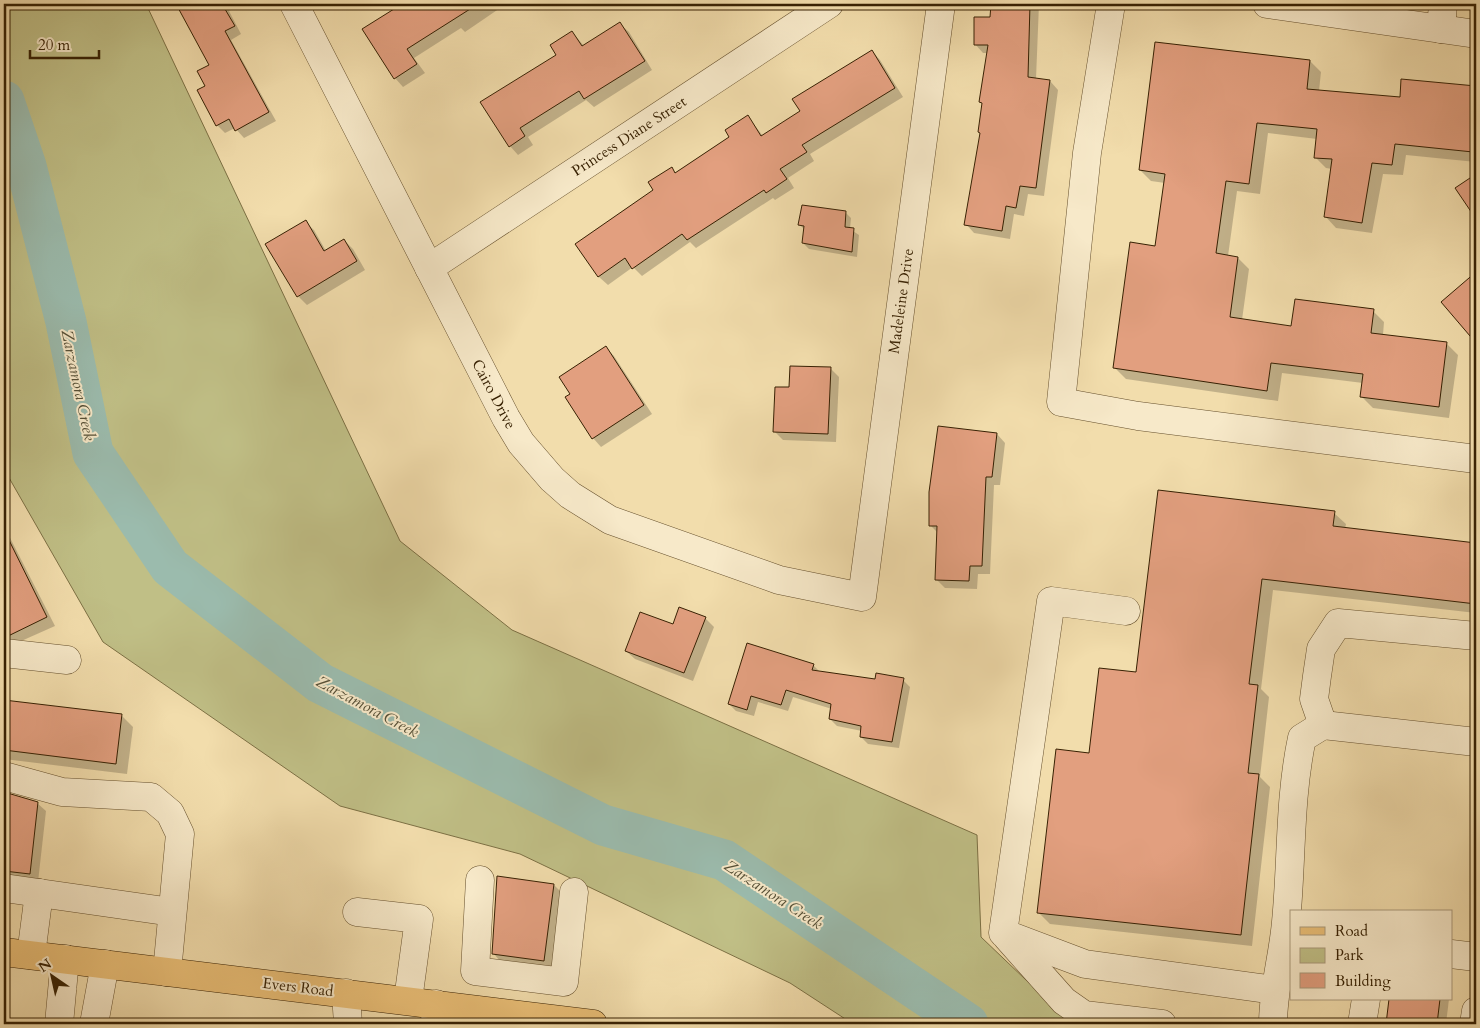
<svg xmlns="http://www.w3.org/2000/svg" width="1480" height="1028" font-family="Cardo,serif">
<style>
.green{fill:#c0bf86;stroke:#7c7044}
.shadow{fill:#0003}
.lines{fill:none;stroke-linecap:round;stroke-linejoin:round}
.river{stroke:#9bbbad;stroke-width:41}
.building{fill:#e29f7f;stroke:#372103}
.minor-casing{stroke:#66502d;stroke-width:29}
.major-casing{stroke:#372103;stroke-width:29}
.minor{stroke:#f7e9c9;stroke-width:28}
.major{stroke:#e9be76;stroke-width:28}
.labels{text-anchor:middle;stroke-width:4;stroke-linejoin:round;paint-order:stroke}
.street-label{font-size:15px;fill:#372103;stroke:#f7e9c9}
.water-label{font-size:16px;font-style:italic;fill:#554f36;stroke:#f7e9c9}
</style>
<rect width="100%" height="100%" fill="#f2ddac"/>
<filter id="stains"><feTurbulence type="fractalNoise" baseFrequency=".004" numOctaves="4"/><feColorMatrix values="0 0 0 0 .2 0 0 0 0 .09 0 0 0 0 .02 0 0 0 .5 -.17"/></filter>
<radialGradient id="worn" r=".72"><stop offset=".6" stop-color="#630" stop-opacity="0"/><stop offset="1" stop-color="#630" stop-opacity=".3"/></radialGradient>
<polygon class="green" points="4,4 146,4 400,541 512,630 977,835 981,937 1072,1024 853,1024 790,983 520,854 340,806 103,642 4,469"/>
<g class="shadow">
<polygon points="177,4 236,4 238,6 229,11 241,34 231,40 276,121 244,138 235,128 225,133 217,125 198,91 207,86 211,65"/>
<polygon points="405,4 506,4 465,32 461,28 414,58 425,73 403,87 395,78 364,30"/>
<polygon points="992,4 1039,4 1036,79 1050,81 1058,90 1044,196 1028,194 1024,216 1014,214 1010,239 974,233 966,224 981,134 979,132 983,104 981,102 988,53 983,53 975,44 991,18"/>
<polygon points="620,24 629,32 652,70 594,107 586,100 528,137 533,145 518,155 510,146 572,32 584,46"/>
<polygon points="1156,44 1310,61 1321,72 1319,91 1401,99 1402,80 1476,87 1476,162 1406,155 1403,175 1383,174 1372,233 1336,228 1325,216 1332,169 1326,168 1315,157 1317,139 1268,133 1260,194 1237,191 1228,256 1238,258 1249,269 1242,320 1292,328 1373,311 1384,322 1383,335 1446,343 1458,355 1449,418 1373,408 1362,397 1363,383 1282,373 1278,401 1126,379 1115,368 1156,247 1165,183 1151,181 1140,170"/>
<polygon points="872,51 880,60 903,97 810,154 814,161 788,178 794,188 775,200 773,198 696,248 690,242 642,276 633,267 608,285 599,277 577,244 655,190 671,168 676,173 731,137 748,117 763,136 801,112"/>
<polygon points="845,212 851,218 850,229 859,235 857,257 809,249 803,243 805,230 799,224"/>
<polygon points="305,222 314,230 326,251 344,240 353,249 365,270 307,305 298,296"/>
<polygon points="1476,274 1476,341 1443,303"/>
<polygon points="606,348 614,356 652,414 601,447 593,438 572,394"/>
<polygon points="830,368 839,377 836,442 783,440 774,431 791,388"/>
<polygon points="939,427 997,434 1005,443 1000,485 994,485 990,574 978,574 977,589 945,588 936,579 938,533 930,525"/>
<polygon points="1334,513 1346,524 1345,529 1476,544 1476,613 1273,590 1261,689 1269,697 1260,777 1270,787 1252,946 1050,924 1039,913 1090,754 1137,673"/>
<polygon points="4,526 55,626 10,646 4,640"/>
<polygon points="705,618 714,627 693,681 635,659 626,651 674,626"/>
<polygon points="813,665 821,673 876,680 903,680 910,687 899,748 868,744 861,737 862,731 837,726 830,719 832,709 793,697 788,711 758,702 754,716 736,711 729,704"/>
<polygon points="4,701 122,716 133,727 127,774 4,759"/>
<polygon points="4,794 37,803 46,811 38,882 4,878"/>
<polygon points="554,885 562,893 552,968 501,962 493,953"/>
<polygon points="1390,999 1449,999 1446,1024 1387,1024"/>
<polygon points="4,1013 15,1024 4,1024"/>
</g>
<g class="lines">
<polyline class="river" points="4,101 26,166 66,322 93,453 170,567 320,683 603,825 724,860 968,1024"/>
</g>
<g class="building">
<polygon points="176,4 222,4 235,26 225,31 269,112 235,131 229,119 216,126 197,90 205,86 197,71 209,65"/>
<polygon points="402,4 478,4 407,49 417,64 394,79 362,29"/>
<polygon points="991,4 1030,4 1028,77 1050,80 1036,188 1020,186 1016,208 1006,206 1002,231 964,225 980,133 978,132 982,103 979,102 988,45 974,45 974,17 990,17"/>
<polygon points="620,22 645,61 584,99 579,91 520,128 525,136 509,147 480,102 556,55 550,45 572,31 582,46"/>
<polygon points="1155,42 1310,60 1307,89 1400,97 1401,79 1476,86 1473,152 1395,144 1392,165 1372,163 1362,223 1324,217 1332,159 1314,158 1317,129 1257,123 1249,184 1226,181 1216,253 1238,257 1230,317 1291,326 1295,299 1374,309 1371,333 1447,342 1439,407 1360,397 1363,374 1271,363 1267,391 1113,368 1130,242 1155,246 1165,174 1139,170"/>
<polygon points="872,50 895,88 802,145 807,152 780,169 787,179 766,193 764,190 687,240 682,234 632,269 625,258 598,277 575,244 653,190 648,182 672,167 675,173 729,137 725,130 748,115 761,136 800,111 792,99"/>
<polygon points="1476,174 1476,219 1455,188"/>
<polygon points="802,205 846,211 845,227 854,228 852,252 802,243 804,226 798,225"/>
<polygon points="306,220 324,251 344,239 357,261 297,297 265,244"/>
<polygon points="1476,272 1476,343 1441,302"/>
<polygon points="606,346 644,405 592,439 565,397 570,394 559,377"/>
<polygon points="790,366 831,367 828,434 773,432 775,387 789,387"/>
<polygon points="938,426 997,433 992,477 986,477 982,566 970,566 969,581 935,580 937,526 929,526 929,492"/>
<polygon points="1158,490 1335,511 1333,526 1476,543 1476,604 1262,579 1249,684 1258,685 1248,773 1259,774 1241,935 1037,913 1056,749 1089,753 1099,668 1136,672"/>
<polygon points="4,530 47,617 4,638"/>
<polygon points="679,607 706,617 684,673 625,651 640,612 673,624"/>
<polygon points="747,643 814,664 812,670 875,679 876,673 904,678 892,742 860,737 861,726 829,719 831,704 786,690 781,705 751,696 747,710 728,704"/>
<polygon points="4,700 122,714 116,764 4,750"/>
<polygon points="4,792 38,802 30,874 4,871"/>
<polygon points="497,876 554,884 544,961 492,954"/>
<polygon points="1389,999 1440,999 1437,1024 1386,1024"/>
</g>
<g class="lines">
<defs>
<g id="minor">
<polyline points="294,4 506,418 521,443 552,479 570,495 610,520 779,580 862,597 941,4"/>
<polyline points="1111,4 1087,153 1061,402 1138,416 1476,459"/>
<polyline points="1267,4 1476,34"/>
<polyline points="1441,29 1443,4"/>
<polyline points="429,268 829,4"/>
<polyline points="1126,611 1051,601 1003,933 1085,964 1274,990"/>
<polyline points="4,653 67,660"/>
<polyline points="1323,725 1476,742"/>
<polyline points="4,776 62,792 151,797 170,813 180,834 167,972"/>
<polyline points="480,880 475,971 564,982 574,892"/>
<polyline points="4,888 172,912"/>
<polyline points="357,912 419,919 408,1000"/>
<polyline points="1007,937 1064,1001 1084,1015 1162,1024"/>
<polyline points="1451,954 1476,957"/>
<polyline points="31,955 39,893"/>
<polyline points="346,993 348,1024"/>
<polyline points="59,1024 65,959"/>
<polyline points="94,1024 105,964"/>
<polyline points="435,1024 436,1004"/>
<path d="M 1273,1024 C 1273,989 1283,957 1286,922 C 1292,861 1289,799 1302,738 L 1323,725 L 1314,699 L 1317,676 L 1321,649 L 1338,623 L 1476,636"/>
<polyline points="1362,1024 1366,999"/>
<polyline points="1474,1024 1476,1011"/>
</g>
<polyline id="major" points="4,952 593,1024"/>
</defs>
<use href="#minor" class="minor-casing"/>
<use href="#major" class="major-casing"/>
<use href="#minor" class="minor"/>
<use href="#major" class="major"/>
</g>
<g class="labels">
<g class="street-label">
<text transform="translate(629 136) rotate(-33)" y="5">Princess Diane Street</text>
<text transform="translate(901 301) rotate(-82)" y="5">Madeleine Drive</text>
<text transform="translate(494 394) rotate(62)" y="5">Cairo Drive</text>
<text transform="translate(298 987) rotate(7)" y="5">Evers Road</text>
</g>
<g class="water-label">
<text transform="translate(79 385) rotate(78)" y="6">Zarzamora Creek</text>
<text transform="translate(368 706) rotate(28)" y="6">Zarzamora Creek</text>
<text transform="translate(774 894) rotate(33)" y="6">Zarzamora Creek</text>
</g>
</g>
<rect width="1480" height="1028" fill="none" stroke="#f2ddac" stroke-width="20"/>
<rect x="5" y="5" width="1470" height="1018" fill="none" stroke="#372103" stroke-width="2.5"/>
<rect x="10" y="10" width="1460" height="1008" fill="none" stroke="#372103"/>
<rect x="1290" y="910" width="162" height="90" fill="#f7e9c9" stroke="#aa997a"/>
<rect x="1300" y="927" width="25" height="8" fill="#e9be76" stroke="#aa997a"/>
<text x="1335" y="936" font-size="15" fill="#372103">Road</text>
<rect x="1300" y="948" width="25" height="15" fill="#c0bf86" stroke="#aa997a"/>
<text x="1335" y="960" font-size="15" fill="#372103">Park</text>
<rect x="1300" y="973" width="25" height="15" fill="#e29f7f" stroke="#aa997a"/>
<text x="1335" y="986" font-size="15" fill="#372103">Building</text>
<g transform="translate(52 976) rotate(326)" stroke="#f7e9c9" stroke-width="4" paint-order="stroke">
<path d="M0-4L9 19L0 12L-9 19Z" fill="#372103"/>
<text y="-8" font-size="14" font-weight="bold" text-anchor="middle" fill="#372103">N</text>
</g>
<path d="M30 50v8h69v-8" fill="none" stroke="#372103" stroke-width="2.5"/>
<text x="38" y="50" font-size="15" fill="#372103" stroke="#f7e9c9" stroke-width="4" paint-order="stroke">20 m</text>
<rect width="100%" height="100%" filter="url(#stains)"/>
<rect width="100%" height="100%" fill="url(#worn)"/>
</svg>
